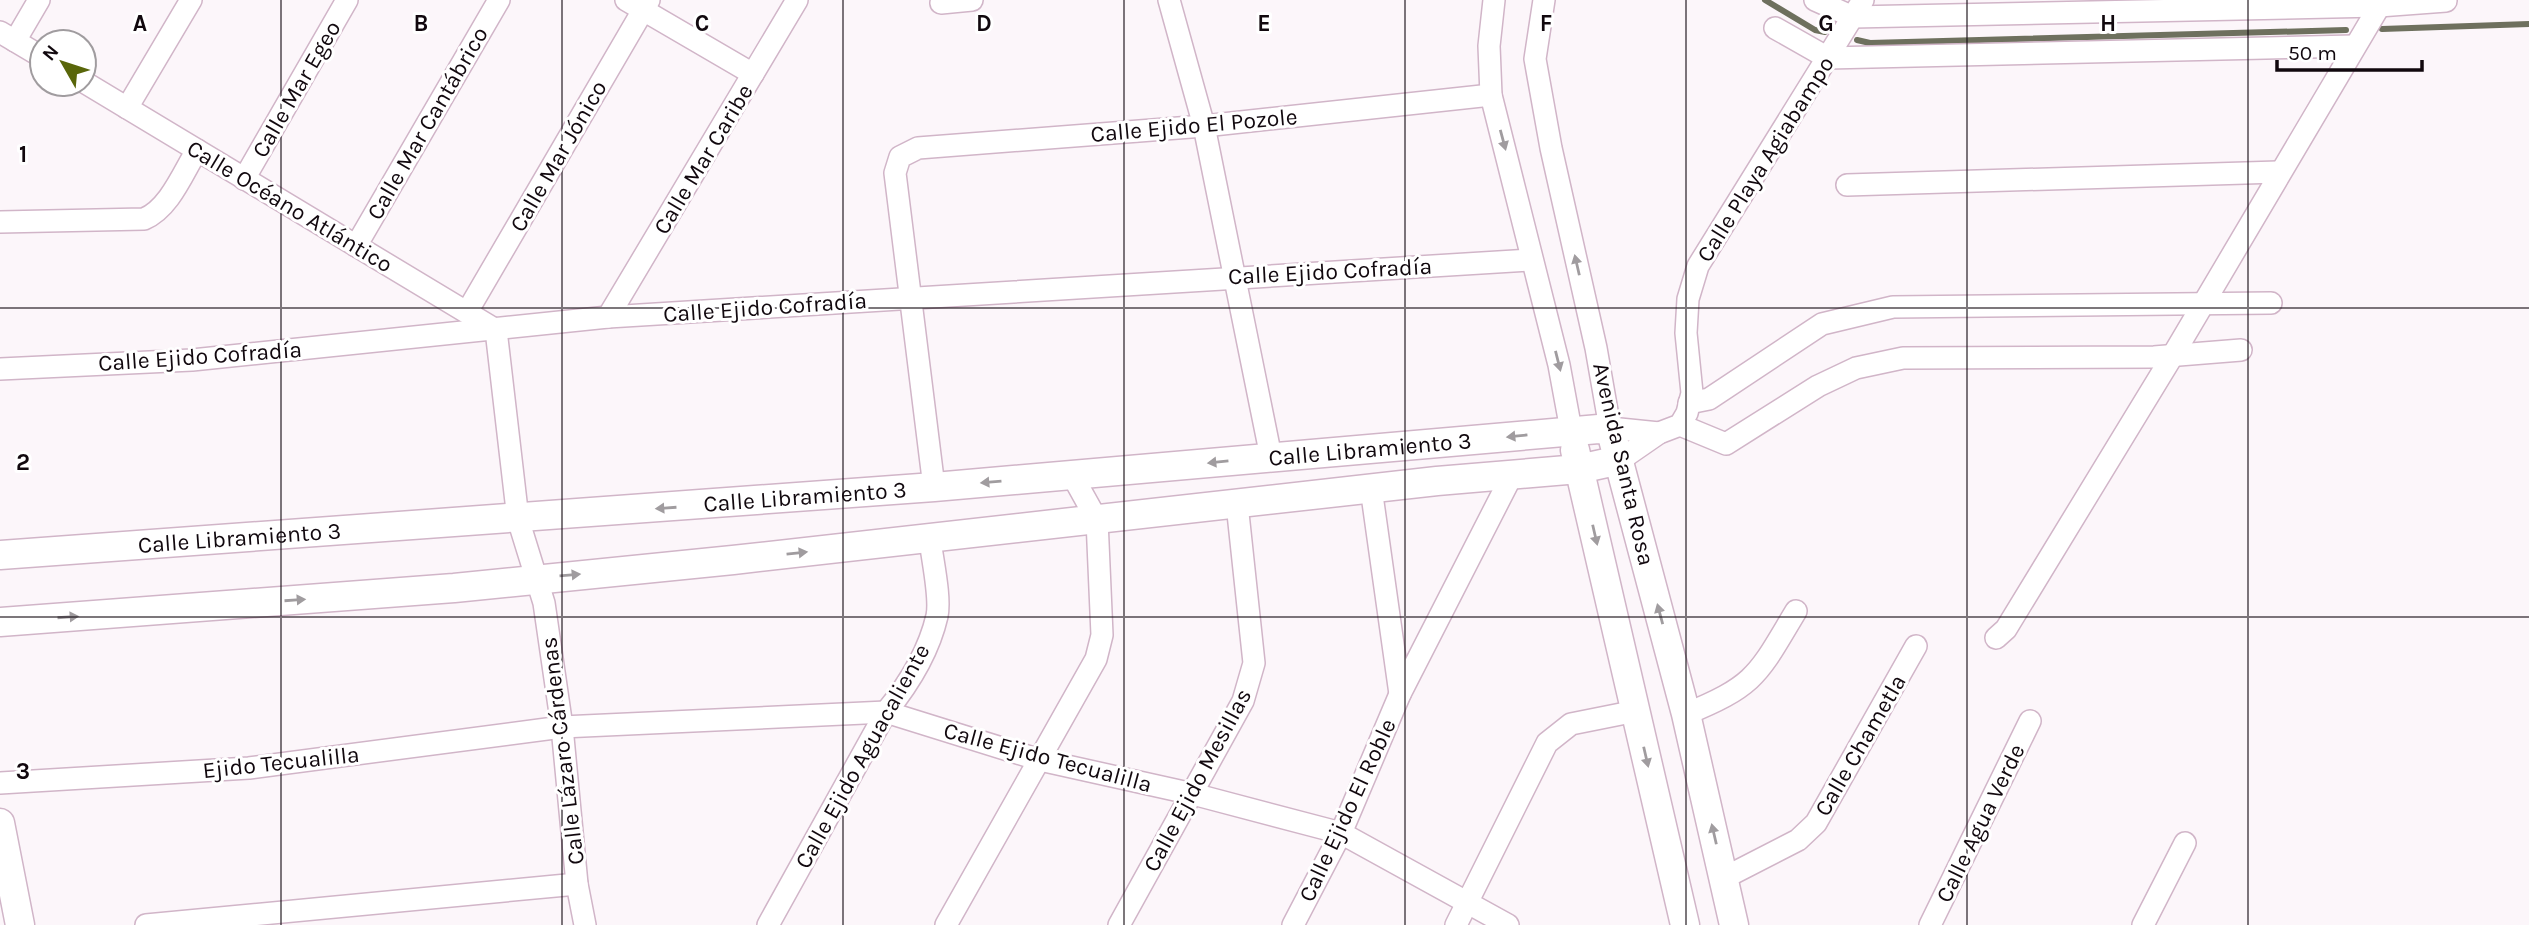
<svg xmlns="http://www.w3.org/2000/svg" width="2529" height="925" font-family="Karla,sans-serif">
<style>
.lines{fill:none;stroke-linecap:round;stroke-linejoin:round}
.stream{stroke:#6e705e;stroke-width:6}
.minor-casing{stroke:#d1b5c8;stroke-width:24}
.tertiary-casing{stroke:#d1b5c8;stroke-width:31}
.minor{stroke:#fff;stroke-width:21}
.tertiary{stroke:#fff;stroke-width:28}
.oneway{fill:#a09c9f}
.grid{fill:none;stroke:#11080e;stroke-width:2;stroke-opacity:0.55}
.labels{text-anchor:middle;stroke-width:6;stroke-linejoin:round;paint-order:stroke}
.street-label{font-size:23px;fill:#11080e;stroke:#fff}
.grid-label{font-size:23px;text-anchor:middle;font-weight:bold;fill:#11080e;stroke:#fff;stroke-width:6;stroke-linejoin:round;paint-order:stroke}
</style>
<rect width="100%" height="100%" fill="#fcf6fa"/>
<g class="lines">
<g class="stream">
<polyline points="1765,0 1815,30 1825,32"/>
<polyline points="2382,29 2529,24"/>
<polyline points="1857,40 1870,43 2346,30"/>
</g>
<defs>
<g id="minor">
<polyline points="626,0 753,74"/>
<polyline points="1169,0 1204,126 1271,457"/>
<polyline points="1494,0 1489,46 1491,95 1559,365 1571,430"/>
<polyline points="1544,0 1535,59 1551,148 1596,348 1610,428 1659,433"/>
<polyline points="1815,0 1853,17 2379,6 2446,1"/>
<polyline points="941,3 972,0"/>
<polyline points="1775,28 1828,58 2354,46"/>
<polyline points="0,32 42,57"/>
<polyline points="15,41 39,0"/>
<polyline points="84,82 496,330 518,519 544,603 562,727 577,884 585,925"/>
<polyline points="127,108 191,0"/>
<polyline points="244,179 347,0"/>
<polyline points="1847,185 2278,172"/>
<path d="M 0,222 L 144,219 C 169,209 183,173 197,150"/>
<polyline points="356,246 499,0"/>
<polyline points="467,312 649,0"/>
<polyline points="608,317 797,0"/>
<polyline points="0,369 192,360 608,317 1530,260"/>
<polyline points="1689,403 1709,399 1822,324 1893,307 2271,303"/>
<polyline points="1680,425 1726,444 1818,386 1856,368 1903,358 2154,357 2241,350"/>
<polyline points="1620,460 1659,433 1680,425 1687,413 1692,393 1686,333 1688,299 1698,266 1863,0"/>
<polyline points="934,487 895,173 900,157 918,148 1204,126 1491,95"/>
<polyline points="1371,488 1400,694"/>
<polyline points="1996,638 2006,629 2173,355 2383,0"/>
<path d="M 1686,714 C 1757,685 1758,674 1796,611"/>
<polyline points="0,783 249,768 562,727 886,712 1040,760 1193,794 1341,833 1508,925"/>
<polyline points="1724,878 1798,840 1816,823 1916,646"/>
<polyline points="146,925 577,884"/>
<path d="M 768,925 L 886,712 C 908,685 929,651 937,616 C 941,597 932,559 930,539"/>
<polyline points="946,925 1096,659 1102,635 1097,520 1072,475"/>
<polyline points="1119,925 1243,701 1254,663 1237,504"/>
<polyline points="1293,925 1341,833 1400,694 1512,475"/>
<polyline points="1456,925 1547,743 1571,724 1636,711"/>
<polyline points="1930,925 2030,721"/>
<polyline points="2143,925 2185,843"/>
</g>
<g id="tertiary">
<polyline points="1575,450 1685,925"/>
<path id="s1" d="M 0,555 L 934,487 L 1610,428 L 1686,714 L 1734,925"/>
<polyline points="0,622 454,588 733,560 1437,481 1579,469 1620,460"/>
<polyline points="0,823 20,925"/>
</g>
</defs>
<use href="#minor" class="minor-casing"/>
<use href="#tertiary" class="tertiary-casing"/>
<use href="#minor" class="minor"/>
<use href="#tertiary" class="tertiary"/>
</g>
<defs><path id="oneway-solid" d="M-6-.8H1V-3.2L6.5 0L1 3.2V.8H-6Z" transform="scale(1.75)"/></defs>
<g class="oneway">
<use href="#oneway-solid" transform="translate(1503 140) rotate(75)"/>
<use href="#oneway-solid" transform="translate(1577 265) rotate(-103)"/>
<use href="#oneway-solid" transform="translate(1558 361) rotate(76)"/>
<use href="#oneway-solid" transform="translate(1517 436) rotate(174)"/>
<use href="#oneway-solid" transform="translate(1218 462) rotate(174)"/>
<use href="#oneway-solid" transform="translate(991 482) rotate(175)"/>
<use href="#oneway-solid" transform="translate(666 508) rotate(176)"/>
<use href="#oneway-solid" transform="translate(1595 535) rotate(77)"/>
<use href="#oneway-solid" transform="translate(797 553) rotate(-6)"/>
<use href="#oneway-solid" transform="translate(570 575) rotate(-5)"/>
<use href="#oneway-solid" transform="translate(295 600) rotate(-4)"/>
<use href="#oneway-solid" transform="translate(1660 614) rotate(-105)"/>
<use href="#oneway-solid" transform="translate(68 617) rotate(-4)"/>
<use href="#oneway-solid" transform="translate(1646 757) rotate(77)"/>
<use href="#oneway-solid" transform="translate(1714 834) rotate(-103)"/>
</g>
<path class="grid" d="M 281,0 L 281,925M 562,0 L 562,925M 843,0 L 843,925M 1124,0 L 1124,925M 1405,0 L 1405,925M 1686,0 L 1686,925M 1967,0 L 1967,925M 2248,0 L 2248,925M 0,308 L 2529,308M 0,617 L 2529,617"/>
<g class="labels">
<g class="street-label">
<text transform="translate(296 89) rotate(-60)" y="8">Calle Mar Egeo</text>
<text transform="translate(427 123) rotate(-60)" y="8">Calle Mar Cantábrico</text>
<text transform="translate(1194 125) rotate(-5)" y="8">Calle Ejido El Pozole</text>
<text transform="translate(558 156) rotate(-60)" y="8">Calle Mar Jónico</text>
<text transform="translate(703 159) rotate(-59)" y="8">Calle Mar Caribe</text>
<text transform="translate(1765 159) rotate(-58)" y="8">Calle Playa Agiabampo</text>
<text transform="translate(290 206) rotate(31)" y="8">Calle Océano Atlántico</text>
<text transform="translate(1330 271) rotate(-3)" y="8">Calle Ejido Cofradía</text>
<text transform="translate(765 307) rotate(-4)" y="8">Calle Ejido Cofradía</text>
<text transform="translate(200 356) rotate(-4)" y="8">Calle Ejido Cofradía</text>
<text dy="8" stroke="none"><textPath href="#s1" startOffset="1374">Calle Libramiento 3</textPath></text>
<text transform="translate(1624 464) rotate(77)" y="8">Avenida Santa Rosa</text>
<text dy="8" stroke="none"><textPath href="#s1" startOffset="807">Calle Libramiento 3</textPath></text>
<text dy="8" stroke="none"><textPath href="#s1" startOffset="240">Calle Libramiento 3</textPath></text>
<text transform="translate(1860 745) rotate(-60)" y="8">Calle Chametla</text>
<text transform="translate(562 751) rotate(-97)" y="8">Calle Lázaro Cárdenas</text>
<text transform="translate(862 756) rotate(-61)" y="8">Calle Ejido Aguacaliente</text>
<text transform="translate(1048 757) rotate(15)" y="8">Calle Ejido Tecualilla</text>
<text transform="translate(281 762) rotate(-6)" y="8">Ejido Tecualilla</text>
<text transform="translate(1197 780) rotate(-62)" y="8">Calle Ejido Mesillas</text>
<text transform="translate(1347 810) rotate(-65)" y="8">Calle Ejido El Roble</text>
<text transform="translate(1980 823) rotate(-64)" y="8">Calle Agua Verde</text>
</g>
</g>
<g class="grid-label">
<text x="140" y="31">A</text>
<text x="421" y="31">B</text>
<text x="702" y="31">C</text>
<text x="984" y="31">D</text>
<text x="1264" y="31">E</text>
<text x="1546" y="31">F</text>
<text x="1826" y="31">G</text>
<text x="2108" y="31">H</text>
<text x="23" y="162">1</text>
<text x="23" y="470">2</text>
<text x="23" y="779">3</text>
</g>
<g transform="translate(63 63) rotate(309)"><circle r="33" fill="#ffffff" stroke="#a09c9f" stroke-width="2"/>
<path d="M0-5L12 26L0 18L-12 26Z" fill="#59660a"/>
<text y="-10" font-size="19" font-weight="bold" text-anchor="middle" fill="#11080e">N</text>
</g>
<path d="M2277 60v10h145v-10" fill="none" stroke="#11080e" stroke-width="3.5"/>
<text x="2288" y="60" font-size="21" fill="#11080e" stroke="#ffffff" stroke-width="5" paint-order="stroke">50 m</text>
</svg>
